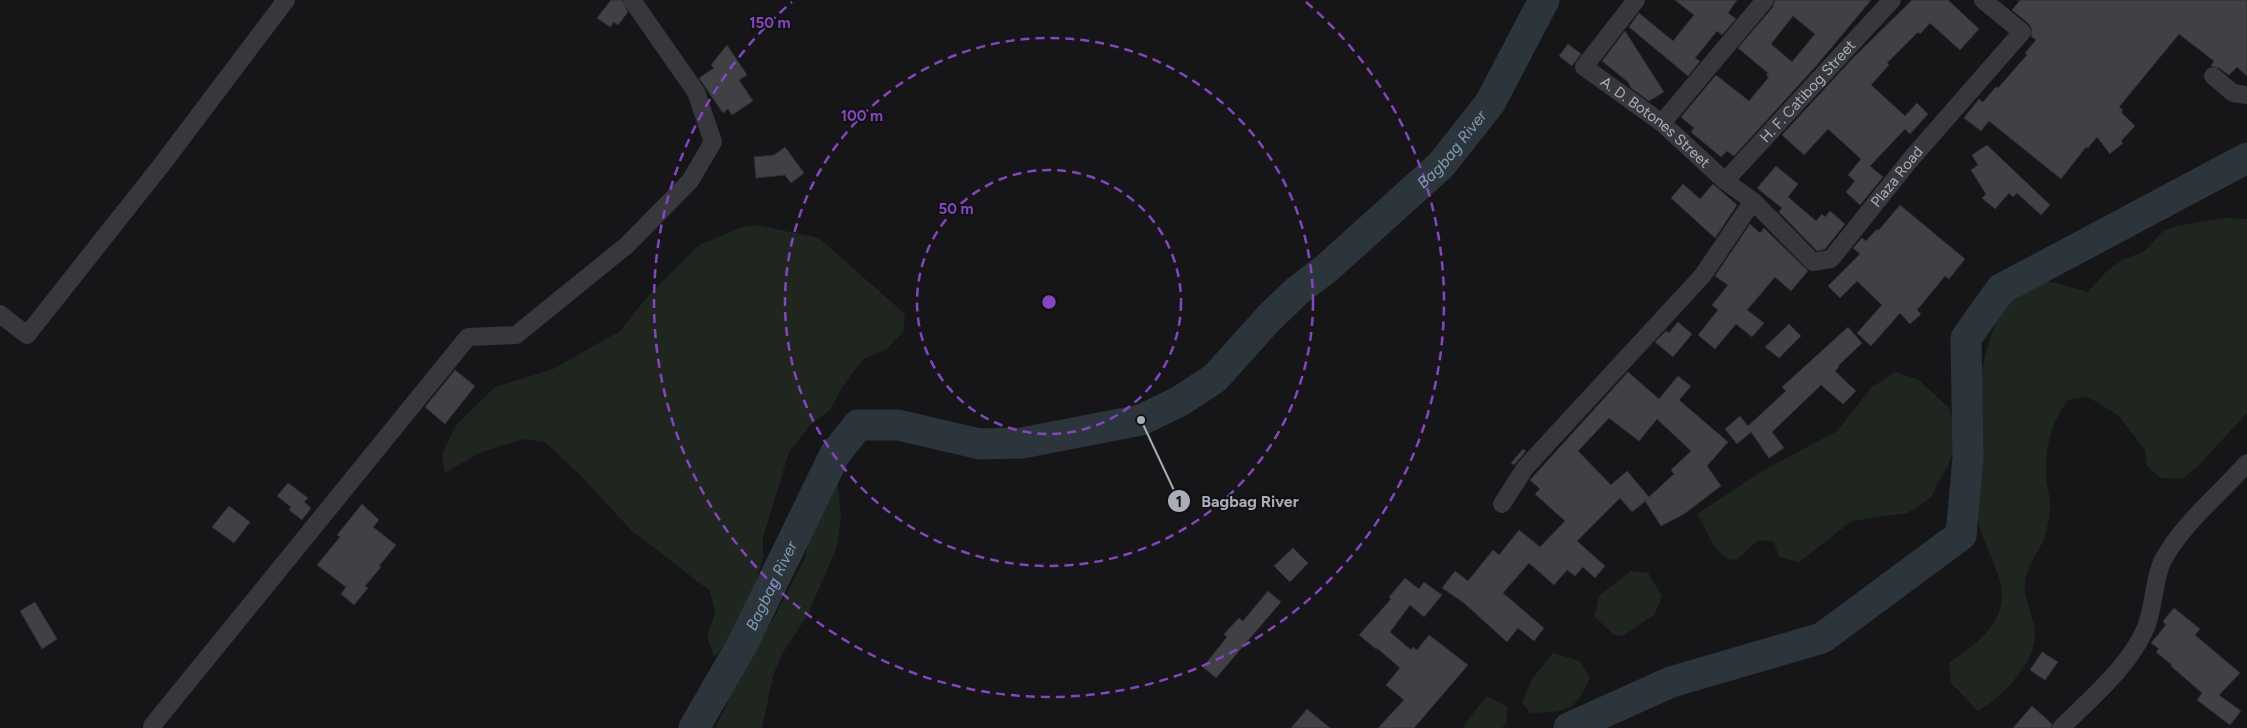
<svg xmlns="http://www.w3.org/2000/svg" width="2247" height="728" font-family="Figtree,sans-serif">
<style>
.green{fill:#1e261f}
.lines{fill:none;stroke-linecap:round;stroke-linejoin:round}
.river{stroke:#2c353c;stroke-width:31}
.building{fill:#404145;stroke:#303034;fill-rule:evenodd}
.minor{stroke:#37383d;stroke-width:18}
.ring{fill:none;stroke:#8446be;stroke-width:2.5;stroke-dasharray:9 6}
.labels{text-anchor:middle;stroke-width:4;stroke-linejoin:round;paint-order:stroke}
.street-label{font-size:15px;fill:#a8adb8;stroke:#111113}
.water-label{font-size:16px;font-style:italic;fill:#7f9bb3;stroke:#111113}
.centre{fill:#8446be;stroke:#111113;stroke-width:2.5}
.ring-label{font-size:15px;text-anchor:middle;font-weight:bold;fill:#8446be;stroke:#111113;stroke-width:4;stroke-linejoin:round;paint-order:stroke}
.leader{fill:none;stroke:#a8adb8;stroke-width:2}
.callout-dot{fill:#a8adb8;stroke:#111113;stroke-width:2}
.mark-label{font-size:15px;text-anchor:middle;font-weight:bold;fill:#111}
.callout-label{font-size:16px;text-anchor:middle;font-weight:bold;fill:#a8adb8;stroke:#111113;stroke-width:4;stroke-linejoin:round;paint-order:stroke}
</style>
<rect width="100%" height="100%" fill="#161618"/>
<g class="green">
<path d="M 2225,218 L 2247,219 L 2247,413 L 2197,467 L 2182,479 L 2161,478 L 2147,466 L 2145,450 L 2119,416 L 2088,397 L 2068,400 C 2052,421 2045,447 2046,474 C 2046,484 2050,494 2050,504 C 2051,514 2047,528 2044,538 C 2039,554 2027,563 2025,582 C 2023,597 2033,615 2035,631 C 2038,660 2002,698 1978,711 L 1951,683 L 1949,663 C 1973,645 2002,628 2002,594 C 2002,573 1982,543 1978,519 C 1976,507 1980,493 1980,481 C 1980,455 1976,428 1978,402 C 1980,364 1996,290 2040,282 C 2053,280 2076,289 2088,292 L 2106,272 L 2122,260 L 2145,251 L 2163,231 L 2176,226 Z"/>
<polygon points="756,225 819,238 905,314 903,332 886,350 863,359 843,386 830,410 810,425 789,452 763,537 763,557 749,606 739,628 714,657 707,637 715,613 710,591 632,531 580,475 545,442 525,439 500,446 479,453 445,473 442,455 455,426 495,387 553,369 620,331 648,296 699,245 743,227"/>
<polygon points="1895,372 1919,380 1949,408 1954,429 1953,450 1948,465 1931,497 1919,506 1907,513 1852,521 1799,562 1779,557 1774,542 1758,540 1738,559 1728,560 1716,549 1697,514 1764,470 1837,431 1871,388"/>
<polygon points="837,480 841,515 837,547 807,616 782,654 773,676 762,728 715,728 727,704 734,683 773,620 806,556 809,517 814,489"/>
<polygon points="1631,571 1648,573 1662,596 1655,614 1623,636 1614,635 1594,616 1599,596"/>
<path d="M 1553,653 L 1580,661 L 1590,678 C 1574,714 1566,711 1530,713 L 1522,702 L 1532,679 Z"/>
<polygon points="1487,696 1508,707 1506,723 1502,728 1465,728 1463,726"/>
</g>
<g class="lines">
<g class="river">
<path id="s1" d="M 694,728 L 743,643 L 835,454 L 858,425 L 898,425 L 980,444 L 1022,443 L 1141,420 L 1180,401 L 1215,378 L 1269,318 L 1297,291 L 1327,268 L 1441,165 L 1490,103 L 1544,0"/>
<polyline points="1569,728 1671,682 1822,638 1961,535 1968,458 1966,338 2001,289 2247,158"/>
</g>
</g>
<g class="building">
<polygon points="611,0 622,0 628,12 618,25 614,22 610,27 597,18"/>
<polygon points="1675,0 1737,0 1728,13 1736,19 1722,35 1717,31 1695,58 1700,61 1688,76 1629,27 1639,13 1673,41 1694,15"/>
<path d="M 1775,0 L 1871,0 L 1816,66 L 1734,156 L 1727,151 L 1721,157 L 1691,132 L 1694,128 L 1681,117 L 1716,75 L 1749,101 L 1769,77 L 1766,75 L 1768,73 L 1738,48 L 1773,7 ZM 1793,16 L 1815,34 L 1792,62 L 1771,44 Z"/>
<polygon points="1912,0 1948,0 1979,29 1960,50 1930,23 1920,34 1918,32 1887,63 1889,65 1871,85 1905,116 1917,103 1928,114 1910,134 1905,129 1870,166 1883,177 1860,205 1846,192 1855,181 1848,175 1861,159 1828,129 1804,155 1782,135 1853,58"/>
<polygon points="2020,0 2247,0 2247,76 2237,67 2229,75 2219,68 2211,66 2214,61 2179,34 2119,107 2123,110 2121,112 2135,126 2121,141 2123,143 2110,154 2097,137 2088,148 2086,147 2061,179 1989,121 1981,131 1964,118 1979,99 1983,102 1996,87 1998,88 2027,55 2025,53 2036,40 2031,36 2032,29 2029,24 2012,10"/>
<polygon points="1625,31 1664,92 1649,101 1631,88 1628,82 1602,61"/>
<polygon points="1568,44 1581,54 1572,66 1559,56"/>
<polygon points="727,45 747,75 739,80 753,101 732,115 728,109 723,113 699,78 714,68 711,65"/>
<polygon points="1987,145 2050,205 2041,215 2017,193 2013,197 2009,193 1995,209 1982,198 1986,194 1971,170 1978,165 1972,155"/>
<polygon points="785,147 804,173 791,183 785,175 756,178 754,157 774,155"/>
<polygon points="1776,166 1798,184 1788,197 1816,221 1822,214 1825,217 1830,211 1845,224 1825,249 1817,251 1779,212 1782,208 1757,188"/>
<polygon points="1683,184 1700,199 1713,184 1737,205 1715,238 1671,198"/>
<polygon points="1900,205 1965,259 1949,279 1945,276 1917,310 1921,314 1910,324 1900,313 1871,346 1857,333 1882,305 1857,281 1840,298 1828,286 1860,254 1853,248 1862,238 1866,241 1877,229 1879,230"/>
<polygon points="1750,224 1760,233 1764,228 1808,271 1791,291 1775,277 1747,310 1764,323 1752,337 1736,324 1715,349 1698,335 1718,310 1712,305 1728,285 1715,276"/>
<polygon points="1678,322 1692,334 1673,357 1655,342 1666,331 1669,333"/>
<polygon points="1789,324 1801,336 1779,358 1765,347"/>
<polygon points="1848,327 1862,343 1838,366 1839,367 1835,371 1856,391 1843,404 1821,385 1772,432 1784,448 1769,458 1751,432 1737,444 1725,429 1740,416 1748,426 1786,391 1782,387"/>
<polygon points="455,370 475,386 445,424 425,407"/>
<path d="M 1628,372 L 1659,399 L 1678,376 L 1691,386 L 1679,400 L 1728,442 L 1707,466 L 1721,486 L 1684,514 L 1661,526 L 1645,501 L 1647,500 L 1632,512 L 1620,498 L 1577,541 L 1605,566 L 1595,578 L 1583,567 L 1575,576 L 1567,570 L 1554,585 L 1529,563 L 1503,593 L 1544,628 L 1534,641 L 1518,628 L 1507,642 L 1464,603 L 1442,588 L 1455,571 L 1468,581 L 1493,550 L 1499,555 L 1519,530 L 1540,547 L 1565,521 L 1535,494 L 1540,489 L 1530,480 ZM 1609,418 L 1639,441 L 1657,419 L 1691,451 L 1671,470 L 1674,474 L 1649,497 L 1627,471 L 1611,485 L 1578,451 Z"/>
<polygon points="1523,449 1526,451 1514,465 1511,463"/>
<polygon points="288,483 308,498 304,502 311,508 302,520 289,510 291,507 277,496"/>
<polygon points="362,504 379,520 373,527 396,545 379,566 381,567 365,586 368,588 354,605 341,594 346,587 317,565 340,537 337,535"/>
<polygon points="229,506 250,522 234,543 212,527"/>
<polygon points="1293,548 1308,563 1290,582 1274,566"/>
<polygon points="1405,578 1419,589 1424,582 1442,595 1424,617 1410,605 1390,632 1411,650 1413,647 1417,650 1429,635 1468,665 1414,728 1378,728 1404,700 1386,685 1400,668 1377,648 1376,649 1359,635 1391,599 1389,597"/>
<polygon points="1268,591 1281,602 1216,678 1203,667 1227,637 1224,634 1239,618 1243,621"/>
<polygon points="35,602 57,639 42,649 20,611"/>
<polygon points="2174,608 2200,629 2195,635 2240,673 2219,695 2241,711 2230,725 2197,700 2202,693 2171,666 2172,665 2156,652 2159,649 2151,643 2166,625 2163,621"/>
<polygon points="2042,652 2058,662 2045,680 2030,670"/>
<polygon points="2032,706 2052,724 2051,728 2013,728"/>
<polygon points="1307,709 1330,728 1291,728"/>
</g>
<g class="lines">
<g class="minor">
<path id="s2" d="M 1636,0 L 1584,67 L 1662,123 L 1725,181 L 1753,201 L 1813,262 L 1831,259 L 1910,160 L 2022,32 L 1983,0"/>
<polyline points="2213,76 2233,93 2247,95"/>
<polyline points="1662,123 1765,0"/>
<path id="s3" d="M 1725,181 L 1892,0"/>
<polyline points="0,314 27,335 163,163 286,0"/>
<polyline points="1502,504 1525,468 1703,275 1753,201"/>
<polyline points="152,726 468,337 516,335 627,245 690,181 713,142 696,92 632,0"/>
<path d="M 2061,728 C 2090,699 2131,665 2146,627 C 2154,608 2154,577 2163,560 C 2183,523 2219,495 2247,463"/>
</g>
</g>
<g class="ring">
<circle cx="1049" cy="302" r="132"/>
<circle cx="1049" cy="302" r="264"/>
<path d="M1306 2A395 395 0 1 1 792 2"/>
</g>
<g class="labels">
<g class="street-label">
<text dy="5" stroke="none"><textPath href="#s3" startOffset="122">H. F. Catibog Street</textPath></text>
<text dy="5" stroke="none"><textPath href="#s2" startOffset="175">A. D. Botones Street</textPath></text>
<text dy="5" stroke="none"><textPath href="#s2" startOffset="510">Plaza Road</textPath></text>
</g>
<g class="water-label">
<text dy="6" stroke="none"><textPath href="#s1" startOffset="1048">Bagbag River</textPath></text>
<text dy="6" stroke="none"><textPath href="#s1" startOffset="162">Bagbag River</textPath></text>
</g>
</g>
<circle cx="1049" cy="302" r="8" class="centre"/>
<g class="ring-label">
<text x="770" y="28">150 m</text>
<text x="862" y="121">100 m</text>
<text x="956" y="214">50 m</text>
</g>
<path class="leader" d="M1141 420L1179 501"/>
<g class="callout-dot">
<circle cx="1141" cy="420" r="5"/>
<circle cx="1179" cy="501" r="12"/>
</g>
<g class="mark-label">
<text x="1179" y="507">1</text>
</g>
<g class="callout-label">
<text x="1250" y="507">Bagbag River</text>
</g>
</svg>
